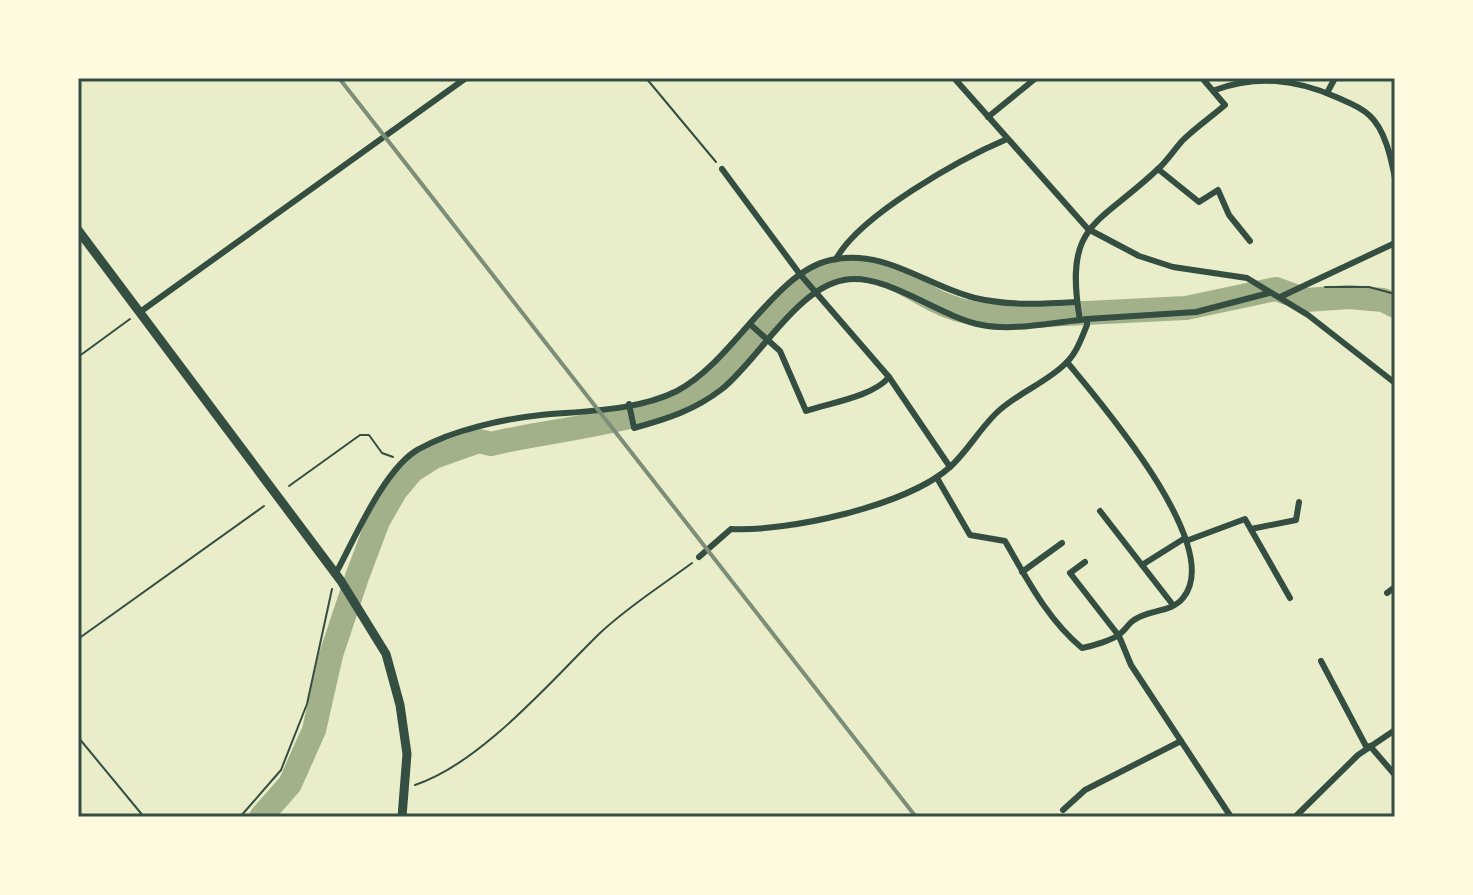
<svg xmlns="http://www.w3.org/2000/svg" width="1473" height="895" font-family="'PT Sans',sans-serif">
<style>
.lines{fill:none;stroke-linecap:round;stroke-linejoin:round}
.river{stroke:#a3b18a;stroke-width:24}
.path{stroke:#344e41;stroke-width:2}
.minor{stroke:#344e41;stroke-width:6}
.primary{stroke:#344e41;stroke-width:9}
.rail{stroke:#7c8e77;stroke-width:4}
.neatline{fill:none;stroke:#344e41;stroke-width:3}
</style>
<rect width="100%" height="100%" fill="#e9edc9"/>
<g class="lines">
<path class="river" d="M 261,817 L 290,784 L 314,730 L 331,655 L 357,577 L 378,521 L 396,490 L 412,471 L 434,457 L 479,441 L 491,444 C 555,428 668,422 717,378 C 750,349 782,287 825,272 C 833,269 846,269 855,269 C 888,267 915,293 945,305 C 964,313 983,316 1004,317 L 1186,308 L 1276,289 L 1306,300 L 1349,297 L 1383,300 L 1395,306"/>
<g class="path">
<polyline points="646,78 716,162"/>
<polyline points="1325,287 1369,287 1395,294"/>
<polyline points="78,357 130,319"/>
<polyline points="289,486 360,435 369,435 382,453 393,457"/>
<polyline points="78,639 264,506"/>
<polyline points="78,737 144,817"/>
<path d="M 415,785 C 481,763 549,683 599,634 C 626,608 661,586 692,563"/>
<polyline points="240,817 281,770 307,704 332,589"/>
</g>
<g class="minor">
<polyline points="954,78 1088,229 1139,256 1173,267 1247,278 1308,315 1395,383"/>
<path d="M 1215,90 C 1257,75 1295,79 1336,97 C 1347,102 1360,106 1369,115 C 1385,129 1391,158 1395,178"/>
<polyline points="1327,93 1335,78"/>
<polyline points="988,117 1036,78"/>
<polyline points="722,169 799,273 889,377 950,467"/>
<polyline points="1158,169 1199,202 1218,190 1229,215 1250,241"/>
<path d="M 836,259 C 860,215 960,159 1007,139"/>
<polyline points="1280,297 1395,243"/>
<polyline points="140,312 466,78"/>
<polyline points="1087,319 1196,312 1269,293"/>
<path d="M 751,325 L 780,351 L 806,411 C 830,403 874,396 889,377"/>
<path d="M 629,404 L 634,428 C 667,419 695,410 722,389 C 758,360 797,288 844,280 C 886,272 939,317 982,325 C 1013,331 1048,323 1080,320"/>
<path d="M 937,478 L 970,535 L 1005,541 C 1027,579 1047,619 1082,648 C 1092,646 1114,640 1121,633 C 1126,629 1129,623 1134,620 C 1149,609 1171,613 1183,598 C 1226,547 1099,401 1067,362"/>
<polyline points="1100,511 1173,605"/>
<polyline points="1251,529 1296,520 1299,502"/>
<polyline points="1186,541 1245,519 1290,598"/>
<path d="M 699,557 L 731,529 C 787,532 907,506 950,467 C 969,450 983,423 1002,408 C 1022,391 1049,381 1067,362 C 1077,352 1082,337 1087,325 L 1087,319 L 1080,320 C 1063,222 1098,226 1158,169 C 1167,161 1174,150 1182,141 C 1195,128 1211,117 1225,105 L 1202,78"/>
<polyline points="1085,562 1070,573 1119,636 1131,665 1231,817"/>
<polyline points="1142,565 1185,538"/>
<polyline points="1022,572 1062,543"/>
<path d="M 336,573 C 354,540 385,467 419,449 C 453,430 503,419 541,415 C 584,411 637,411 677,391 C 734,361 774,272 831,260 C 885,248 926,286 975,298 C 1009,306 1043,304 1077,302"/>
<polyline points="1387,593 1395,587"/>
<polyline points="1321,661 1367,748"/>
<polyline points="1370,746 1395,775"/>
<polyline points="1063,810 1085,790 1181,741"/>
<polyline points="1295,817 1358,755 1395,730"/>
</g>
<polyline class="primary" points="78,230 341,581 386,654 400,705 407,754 402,817"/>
<polyline class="rail" points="339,78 916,817"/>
</g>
<rect width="1473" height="895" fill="none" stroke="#fefae0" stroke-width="160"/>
<rect x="80" y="80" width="1313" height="735" class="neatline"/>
</svg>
